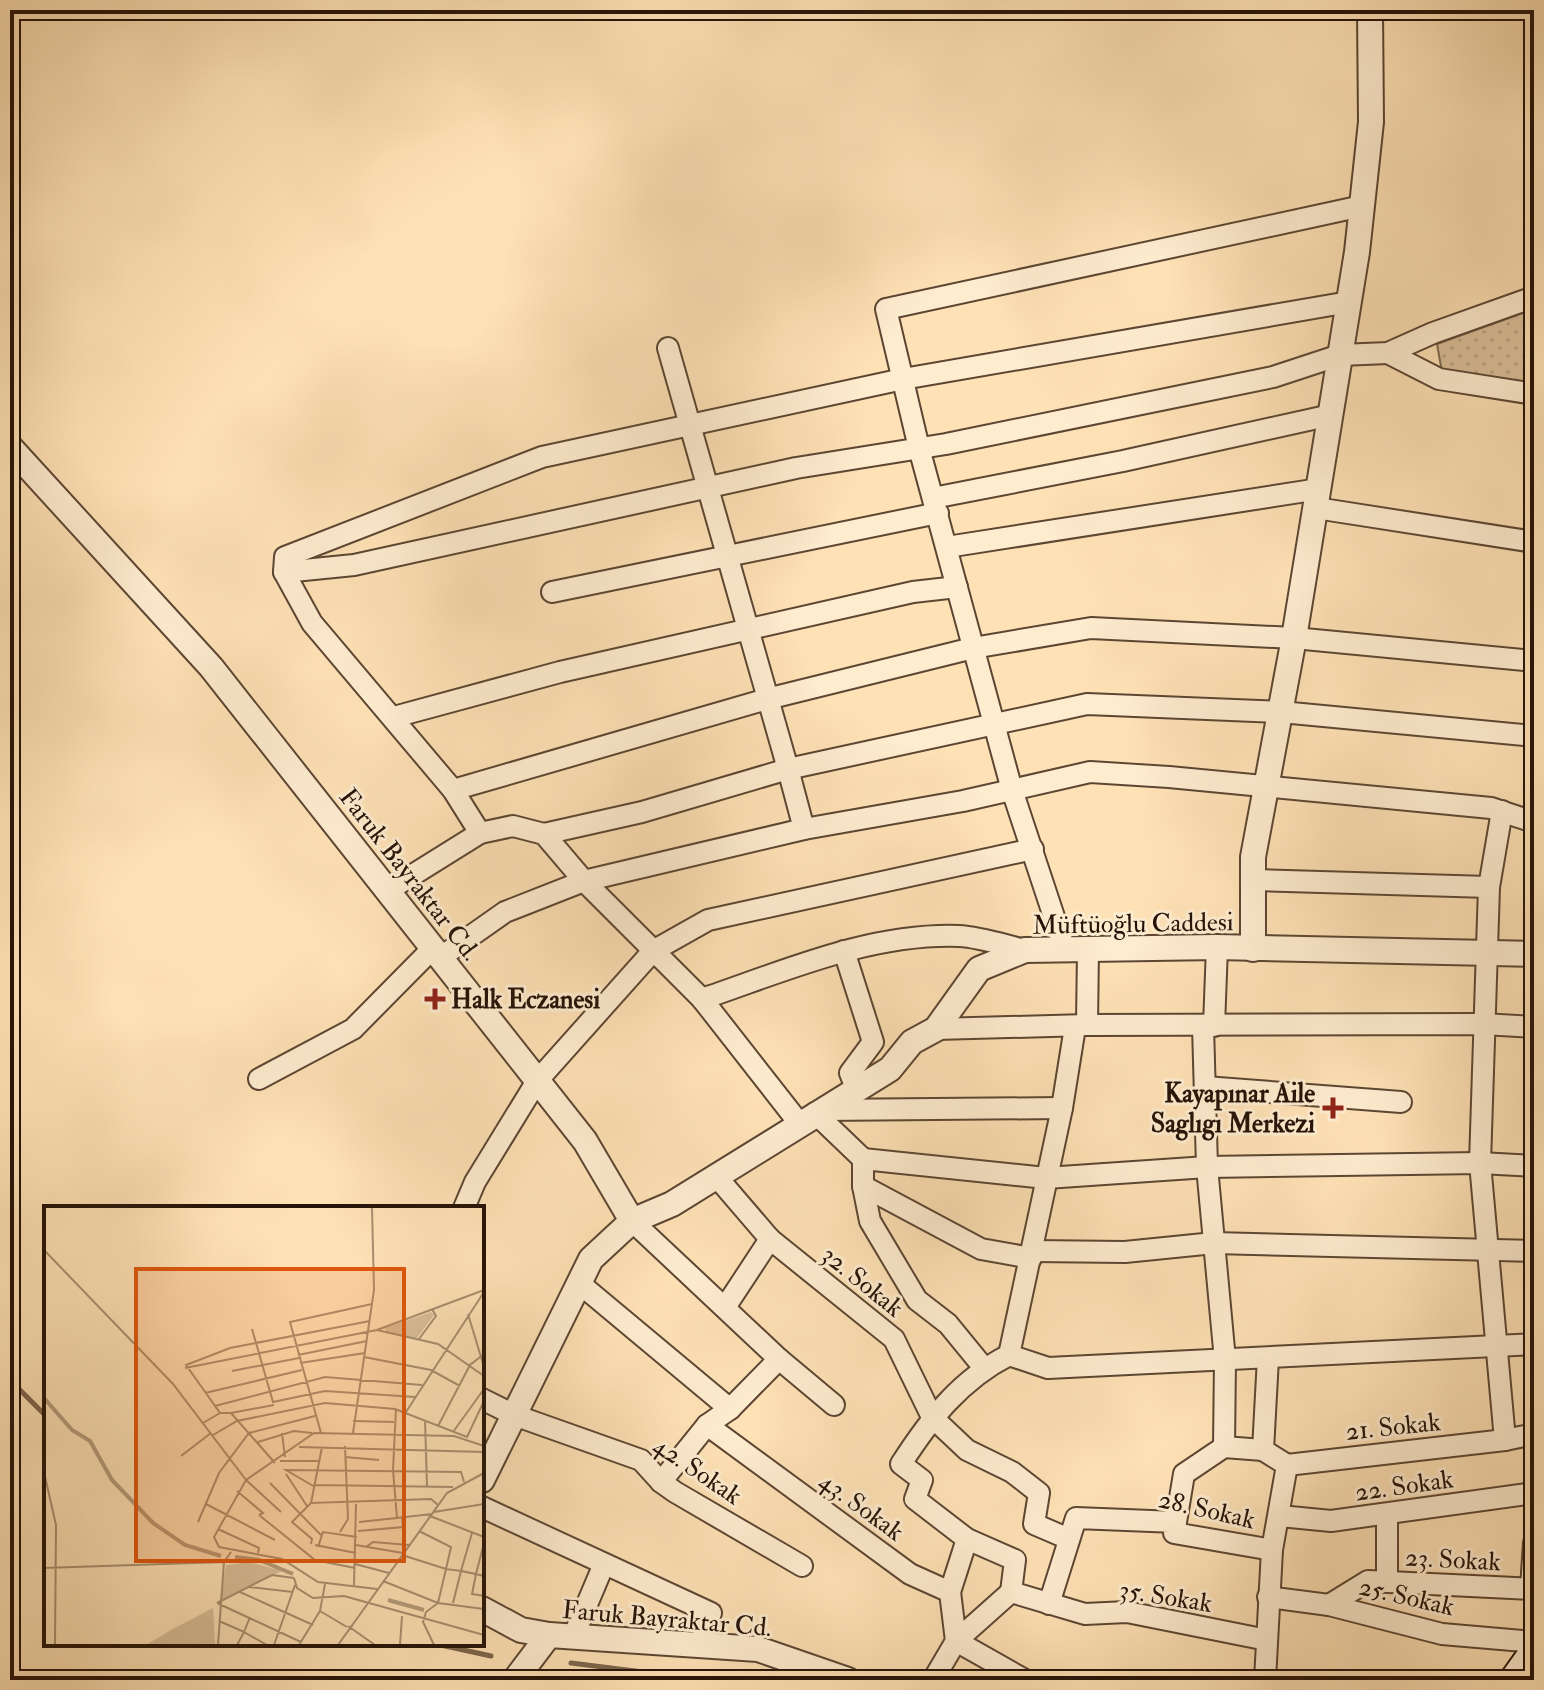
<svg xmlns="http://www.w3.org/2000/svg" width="1544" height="1690" font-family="'IM FELL Double Pica',serif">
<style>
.grass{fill:url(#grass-dots);stroke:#806850;stroke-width:2}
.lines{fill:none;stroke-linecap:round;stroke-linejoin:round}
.stream{stroke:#7c654c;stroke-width:5}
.minor-casing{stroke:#5c4633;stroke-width:24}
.tertiary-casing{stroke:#5c4633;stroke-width:28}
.secondary-casing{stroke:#261308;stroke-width:32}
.minor{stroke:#feeccf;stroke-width:20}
.tertiary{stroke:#feeccf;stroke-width:24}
.secondary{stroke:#feeccf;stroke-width:28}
.poi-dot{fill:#8f2418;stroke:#feeccf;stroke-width:3}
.labels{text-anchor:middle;stroke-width:6;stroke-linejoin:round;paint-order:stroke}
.street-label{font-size:26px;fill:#261308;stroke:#feeccf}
.poi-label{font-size:26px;font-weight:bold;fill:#261308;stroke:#feeccf;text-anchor:start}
.inset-river{fill:none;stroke:#b59b7a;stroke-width:4}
.inset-road{fill:none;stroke:#a88f70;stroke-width:2}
.view{fill:#de560c;fill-opacity:0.15;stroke:#de560c;stroke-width:4}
.inset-edge{fill:none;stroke:#261308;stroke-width:4}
</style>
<defs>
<pattern id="grass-dots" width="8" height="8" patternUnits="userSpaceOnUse" patternTransform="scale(2)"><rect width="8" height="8" fill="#d9be98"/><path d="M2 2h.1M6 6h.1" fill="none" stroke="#baa282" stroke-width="1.8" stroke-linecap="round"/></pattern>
</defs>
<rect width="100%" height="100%" fill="#fee1b5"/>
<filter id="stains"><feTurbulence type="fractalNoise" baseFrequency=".0025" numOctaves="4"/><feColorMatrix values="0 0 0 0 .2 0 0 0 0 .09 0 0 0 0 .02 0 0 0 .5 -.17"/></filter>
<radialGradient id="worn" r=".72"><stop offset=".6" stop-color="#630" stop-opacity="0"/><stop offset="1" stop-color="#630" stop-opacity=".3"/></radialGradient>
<polygon class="grass" points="1534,309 1534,385 1442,372 1437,344"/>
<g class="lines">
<g class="stream">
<polyline points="10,1380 46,1416"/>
<polyline points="436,1644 491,1656"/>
<polyline points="571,1663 707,1680"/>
</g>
<defs>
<g id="minor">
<polyline points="668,348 788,769 1087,704 1281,712 1534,736"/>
<polyline points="1388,353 1439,379 1534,394"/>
<polyline points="933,498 1123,461 1331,415"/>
<polyline points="1316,508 1534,542"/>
<polyline points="947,547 1319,489"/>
<polyline points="284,572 354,565 796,468 946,444 1273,377 1340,355 1388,353 1433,333 1534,297"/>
<polyline points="552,592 938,513"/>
<polyline points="394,717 560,672 913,592 957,587"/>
<polyline points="453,790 767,699 973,648 1091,628 1294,638 1534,661"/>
<polyline points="1502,811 1489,887 1480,1163 1505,1440 1534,1434"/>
<polyline points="480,833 513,826 544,834 584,881 702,999 799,1123"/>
<polyline points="544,834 642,812 788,769 804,829"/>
<polyline points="1253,880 1489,887"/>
<polyline points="387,891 480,833 453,790 312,623 284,572 285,557 542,457 903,379 1349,302"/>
<polyline points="1065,950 1012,790 919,448 886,309 1362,206"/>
<polyline points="844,951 873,1042 850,1073 856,1088"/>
<polyline points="441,957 505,912 584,881 804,829 963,801 1090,772 1169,777 1491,808 1534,822"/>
<path d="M 702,999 C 785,971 870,933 959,936 C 980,937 1004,945 1025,950"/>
<polyline points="1087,1025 1088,949"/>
<polyline points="1214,1026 1217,947"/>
<polyline points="1075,1027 1062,1108 1009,1355 1048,1368 1534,1344"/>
<polyline points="936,1029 1087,1025 1483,1024 1534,1027"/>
<polyline points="259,1079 353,1029 433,948"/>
<polyline points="1205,1087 1401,1102"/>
<polyline points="822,1110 1062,1108"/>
<polyline points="815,1113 863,1159"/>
<polyline points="716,1176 770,1239 726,1306"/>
<polyline points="863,1186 870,1221 917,1300 948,1324 984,1368"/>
<polyline points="464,1208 475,1182 537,1081 653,951 708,920 1033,849"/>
<polyline points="632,1221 779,1359 834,1405"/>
<polyline points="770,1239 894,1339 932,1417 967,1450 1012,1472 1039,1493 1034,1524 1069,1539"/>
<polyline points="1032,1251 1125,1252 1214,1243 1534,1251"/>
<polyline points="1031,1258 981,1249 863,1186 863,1159 1046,1178 1207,1167 1480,1163 1534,1166"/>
<polyline points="579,1283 730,1409 707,1425 661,1482"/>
<path d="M 1009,1355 C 960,1380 930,1419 901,1464 L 922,1480 L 915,1499 L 967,1539 L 1015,1560 L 1011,1592"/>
<polyline points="482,1399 514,1415 641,1460 661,1482 675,1492 802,1566"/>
<polyline points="730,1409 779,1359"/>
<polyline points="707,1425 910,1574 950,1592 956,1641 1025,1680"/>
<polyline points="1224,1447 1263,1450"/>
<polyline points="1287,1465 1505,1440"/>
<polyline points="482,1507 711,1613 700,1644"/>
<polyline points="1280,1516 1331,1521 1534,1493"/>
<polyline points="1176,1522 1184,1474 1224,1447 1225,1360 1207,1167 1203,1026"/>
<polyline points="1387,1581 1387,1514"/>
<polyline points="1531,1588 1534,1543"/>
<polyline points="950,1592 967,1539"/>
<polyline points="1011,1592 1085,1614 1127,1612 1267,1640"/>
<polyline points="1268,1597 1329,1605 1442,1634 1534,1642"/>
<polyline points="1049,1604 1076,1518 1176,1522 1174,1533 1272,1550"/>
<polyline points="1329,1605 1368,1581 1534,1589"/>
<polyline points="574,1635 604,1564"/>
<polyline points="933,1680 956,1641 1011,1592"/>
<polyline points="1265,1680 1272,1550 1287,1465 1263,1450 1268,1358"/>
</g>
<g id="tertiary">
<polyline points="10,447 211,667 585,1141 632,1221 591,1259 482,1480"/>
<polyline points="1253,949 1253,857 1294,638 1357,252 1371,122 1370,10"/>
<polyline points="632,1221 672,1204 890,1069 912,1042 936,1029 979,969 1025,950 1217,947 1534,954"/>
<polyline points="482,1609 521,1630 549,1635 758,1649 848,1680"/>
<polyline points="515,1680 549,1635"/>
</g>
<polyline id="secondary" points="1514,1680 1534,1652"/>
</defs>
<use href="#minor" class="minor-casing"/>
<use href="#tertiary" class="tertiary-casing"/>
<use href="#secondary" class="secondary-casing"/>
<use href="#minor" class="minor"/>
<use href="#tertiary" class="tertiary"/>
<use href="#secondary" class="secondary"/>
</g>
<g class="poi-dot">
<path d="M431 987h8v8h8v8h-8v8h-8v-8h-8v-8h8z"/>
<path d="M1329 1096h8v8h8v8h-8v8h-8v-8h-8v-8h8z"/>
</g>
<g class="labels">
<g class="street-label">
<text transform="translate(410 874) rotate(52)" y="9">Faruk Bayraktar Cd.</text>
<text transform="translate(1133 923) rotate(-1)" y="9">Müftüoğlu Caddesi</text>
<text transform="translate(863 1281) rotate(39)" y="9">32. Sokak</text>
<text transform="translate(1393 1426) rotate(-6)" y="9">21. Sokak</text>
<text transform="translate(698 1470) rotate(34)" y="9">42. Sokak</text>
<text transform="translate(1404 1485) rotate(-8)" y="9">22. Sokak</text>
<text transform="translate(862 1506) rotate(36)" y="9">43. Sokak</text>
<text transform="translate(1207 1509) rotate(13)" y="9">28. Sokak</text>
<text transform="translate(1453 1559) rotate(3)" y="9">23. Sokak</text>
<text transform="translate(1166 1596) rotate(9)" y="9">35. Sokak</text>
<text transform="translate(1407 1596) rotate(13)" y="9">25. Sokak</text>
<text transform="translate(667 1618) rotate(5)" y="9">Faruk Bayraktar Cd.</text>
</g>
<g class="poi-label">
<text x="451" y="1008">Halk Eczanesi</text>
<text x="1315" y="1102" text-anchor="end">Kayapınar Aile<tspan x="1315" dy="30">Saglıgı Merkezi</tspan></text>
</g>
</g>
<g transform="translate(44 1206)">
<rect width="440" height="440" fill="#fee1b5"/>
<path d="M 387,106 L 390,109 L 373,132 L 342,127 L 341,122 Z" fill="#d9be98"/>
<path d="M 205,356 L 238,365 L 176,394 L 182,359 ZM 169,402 L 171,439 L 102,439 L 127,424 Z" fill="#d9be98"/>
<path class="inset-river" d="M 0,192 L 28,224 L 46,235 L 68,274 L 109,317 L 141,339 L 177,350M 191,351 L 215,354 L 249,368M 344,394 L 380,404"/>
<path class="inset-road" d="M 0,44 L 129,178 L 202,274 L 170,331 L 175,341 L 238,353 L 274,376 L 333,383M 424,108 L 440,161M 208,123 L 229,196 L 281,185 L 371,191M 333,124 L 394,138 L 440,170M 375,133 L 392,110 L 388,103M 254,149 L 323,135M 320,151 L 387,164 L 416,180M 256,157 L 321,147M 141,162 L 333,124 L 440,84M 188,165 L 255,152M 161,187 L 258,164M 171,200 L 281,171 L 378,179M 352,203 L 349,264 L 353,312 L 388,308M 362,206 L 440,86M 176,207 L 187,207 L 231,257M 187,207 L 230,199M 381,214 L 383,280M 309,215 L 350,216M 159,217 L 176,207 L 142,159 L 186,142 L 326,115M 394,220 L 426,159 L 440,148M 409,226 L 440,183M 238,227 L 241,251M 277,227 L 246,116 L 328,98M 309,227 L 330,84 L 328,1M 169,229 L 193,215 L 281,197 L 351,203 L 423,231 L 440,195M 214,236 L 250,225 L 268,227M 255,241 L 440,246M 278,241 L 267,297 L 387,293 L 394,299M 137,250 L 167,227M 301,251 L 335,254M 236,255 L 276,255M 0,266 L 12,319 L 11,439M 242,268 L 263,300M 226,277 L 277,329M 271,279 L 409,281M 271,281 L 242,264 L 417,266 L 420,276M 193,285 L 219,307 L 215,309M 267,297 L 248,316 L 268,333 L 267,338M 162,298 L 231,334M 237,306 L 202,274 L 270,227 L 410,230 L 440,240M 390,306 L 440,298M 215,309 L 271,354 L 311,362M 386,310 L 440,331M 154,316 L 175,267 L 205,227 L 271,210M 315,316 L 353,312M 174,323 L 215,342 L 214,347M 314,325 L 359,321 L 358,311M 296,326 L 304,313 L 301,240M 271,339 L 312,347M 312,339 L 359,347M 274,341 L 279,326 L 313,331M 322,341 L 329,336 L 365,339M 358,349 L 402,363 L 407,341 L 375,325M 311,358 L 345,367M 0,362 L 180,356 L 187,346M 440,370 L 432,368 L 428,388 L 440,390M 250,372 L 253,382 L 269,392 L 300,390 L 440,429M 339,375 L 394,397 L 440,403M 310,379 L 312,298M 205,381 L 249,386M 196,386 L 269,419M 173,397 L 257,436M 173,397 L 228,369 L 250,372M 394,397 L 402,363 L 417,365 L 428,327M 409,397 L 417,365 L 432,368 L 440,337M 276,405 L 303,421M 175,415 L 200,426 L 206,411M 304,420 L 331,439M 174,439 L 180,356M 193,439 L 200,426 L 223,439M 230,439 L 251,379M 255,439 L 276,405 L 281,378M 294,439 L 403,287 L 440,267M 356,439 L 358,410M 390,439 L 379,416 L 382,406 L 394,397"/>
<path class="view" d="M 92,63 L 360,63 L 360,355 L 92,355 Z"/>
<rect width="440" height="440" class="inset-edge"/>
</g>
<rect width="1544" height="1690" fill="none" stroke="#fee1b5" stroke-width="40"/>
<rect x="12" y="12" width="1520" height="1666" fill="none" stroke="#261308" stroke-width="4"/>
<rect x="20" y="20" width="1504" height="1650" fill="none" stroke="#261308" stroke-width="2"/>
<rect width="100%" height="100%" filter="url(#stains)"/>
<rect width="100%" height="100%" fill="url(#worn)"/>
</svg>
